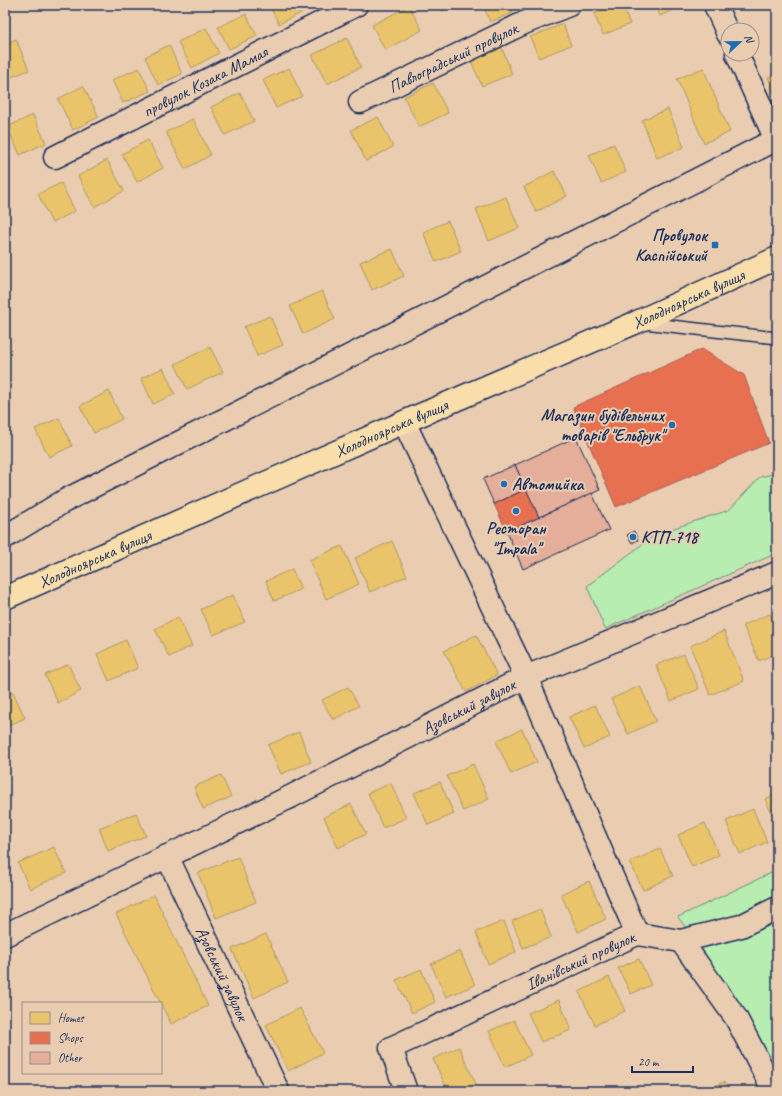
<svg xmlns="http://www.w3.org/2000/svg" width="782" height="1096" font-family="Caveat,sans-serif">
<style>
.green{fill:#b7edb0;stroke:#698e87}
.homes{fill:#e9c46a;stroke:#ab9766}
.shops{fill:#e76f51;stroke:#aa5c55}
.building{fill:#e5ae9a;stroke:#1b2f5e}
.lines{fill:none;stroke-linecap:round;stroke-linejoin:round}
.service-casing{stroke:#1b2f5e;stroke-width:14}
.minor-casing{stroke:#1b2f5e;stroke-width:25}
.primary-casing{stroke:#1b2f5e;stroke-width:25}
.service{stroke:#eacdb1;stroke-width:11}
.minor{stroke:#eacdb1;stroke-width:22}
.primary{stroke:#f9deab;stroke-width:22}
.poi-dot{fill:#1f6fb2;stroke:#eacdb1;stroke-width:1.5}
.labels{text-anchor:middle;stroke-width:4;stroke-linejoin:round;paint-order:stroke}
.street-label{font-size:17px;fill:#1b2f5e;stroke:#eacdb1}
.poi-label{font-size:17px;font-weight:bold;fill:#1b2f5e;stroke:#eacdb1;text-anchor:end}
</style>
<rect width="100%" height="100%" fill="#eacdb1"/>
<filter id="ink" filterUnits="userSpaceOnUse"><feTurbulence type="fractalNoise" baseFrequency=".025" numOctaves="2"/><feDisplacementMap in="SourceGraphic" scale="8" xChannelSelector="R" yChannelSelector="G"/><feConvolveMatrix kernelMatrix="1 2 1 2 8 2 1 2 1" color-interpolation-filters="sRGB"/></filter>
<g filter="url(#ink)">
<g class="green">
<polygon points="777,473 777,553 605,629 587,586 656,534 729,510 760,477"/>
<polygon points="777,870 777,1069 704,952 678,917"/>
</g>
<g class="homes">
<polygon points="269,5 304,5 307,10 279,24"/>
<polygon points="439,5 455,5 442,11"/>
<polygon points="483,5 510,5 513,13 490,22"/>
<polygon points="615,5 622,5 630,24 603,35 594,14"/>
<polygon points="655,5 684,5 660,16"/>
<polygon points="409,6 422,30 385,50 372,25"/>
<polygon points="246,14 257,36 229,49 218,27"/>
<polygon points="563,24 571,45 539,58 530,37"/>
<polygon points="206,28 219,53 192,68 178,42"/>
<polygon points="347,38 361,67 327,84 312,55"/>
<polygon points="16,39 29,70 9,78 5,70 5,44"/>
<polygon points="169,45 182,74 158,85 145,57"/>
<polygon points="502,48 512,74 482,86 471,61"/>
<polygon points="139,68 150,91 123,103 112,80"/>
<polygon points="289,68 302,96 276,108 263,80"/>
<polygon points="703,68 730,132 704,143 677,79"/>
<polygon points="777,74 777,100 768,77"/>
<polygon points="433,83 448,113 419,127 404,97"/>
<polygon points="83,86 99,117 73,130 58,99"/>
<polygon points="240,93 254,121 225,135 211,107"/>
<polygon points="668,109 684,147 657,158 642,120"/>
<polygon points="33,115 46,143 20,155 7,127"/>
<polygon points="378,117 393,147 366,161 351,130"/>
<polygon points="193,119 211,155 185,169 166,132"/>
<polygon points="148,140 163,168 137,182 122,154"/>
<polygon points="614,144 626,172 601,183 589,155"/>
<polygon points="107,160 124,191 94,207 78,176"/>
<polygon points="554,171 567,196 536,212 524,187"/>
<polygon points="61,183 75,211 52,223 38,194"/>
<polygon points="506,197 519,228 489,241 476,209"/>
<polygon points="448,221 461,251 436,262 423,232"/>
<polygon points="392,249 404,276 372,290 360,262"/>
<polygon points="322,291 335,319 303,334 290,306"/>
<polygon points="270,316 283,345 257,356 244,327"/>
<polygon points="210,347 223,372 187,389 175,364"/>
<polygon points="163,368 175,394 153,404 141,378"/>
<polygon points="109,391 122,419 94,433 80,406"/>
<polygon points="59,418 72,446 49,457 35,429"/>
<polygon points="392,541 407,576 370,592 355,558"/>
<polygon points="342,546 359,584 326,599 309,560"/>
<polygon points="292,569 301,589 274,601 266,581"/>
<polygon points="233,595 245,622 213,635 201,609"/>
<polygon points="770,614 777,629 777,653 759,661 743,625"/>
<polygon points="178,617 192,646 169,657 155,629"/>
<polygon points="724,631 744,681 710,695 690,646"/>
<polygon points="476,635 497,675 466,692 444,651"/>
<polygon points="126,640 138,668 109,681 97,654"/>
<polygon points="684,654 699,689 671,701 656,665"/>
<polygon points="68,664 81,691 58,703 45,675"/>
<polygon points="640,686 656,721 628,734 611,699"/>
<polygon points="348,687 359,706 333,720 322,700"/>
<polygon points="13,692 25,718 5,727 5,695"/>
<polygon points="595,705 610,737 584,749 569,717"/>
<polygon points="522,729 537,762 511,774 496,741"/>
<polygon points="299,732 311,762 281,774 268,745"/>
<polygon points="473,764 489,799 463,811 447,776"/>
<polygon points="221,775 231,797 203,809 194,787"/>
<polygon points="440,782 454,814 428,825 414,793"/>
<polygon points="391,783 406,818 383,828 368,793"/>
<polygon points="777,794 777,826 765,799"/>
<polygon points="351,804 366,834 338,848 324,817"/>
<polygon points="753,809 767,842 740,854 726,821"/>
<polygon points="136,813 146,836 108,851 99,828"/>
<polygon points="705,823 719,855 692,867 678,835"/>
<polygon points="54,847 66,873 30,889 18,863"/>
<polygon points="660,849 673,876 643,890 630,862"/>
<polygon points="238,857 256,902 216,918 198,873"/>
<polygon points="589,881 606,919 578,932 561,894"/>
<polygon points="154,895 208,1006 171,1024 116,914"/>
<polygon points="540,909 551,937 523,948 512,921"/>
<polygon points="504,921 516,952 488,964 476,932"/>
<polygon points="266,934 288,982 254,998 232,949"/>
<polygon points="460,951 475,985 446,997 431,964"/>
<polygon points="639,959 651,985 631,994 618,968"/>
<polygon points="421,969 435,1002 412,1013 396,980"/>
<polygon points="609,977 625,1011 595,1025 579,992"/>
<polygon points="559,1000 571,1030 541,1042 528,1013"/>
<polygon points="300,1008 323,1053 288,1071 266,1025"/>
<polygon points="514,1020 531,1055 505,1067 489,1031"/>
<polygon points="459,1047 476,1084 460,1091 448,1091 433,1059"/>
<polygon points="724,1082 728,1091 702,1091"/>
</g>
<g class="shops">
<polygon points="702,349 744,375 769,443 616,507 573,407"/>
<polygon points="526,489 539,517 507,532 494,504"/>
</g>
<g class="building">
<polygon points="576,437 600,490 539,517 515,465"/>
<polygon points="515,465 526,489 494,504 483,479"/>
<polygon points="592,493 609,530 523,569 507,532"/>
<polygon points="634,531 638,540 632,543 627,535"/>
</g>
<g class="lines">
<defs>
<polyline id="service" points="644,323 777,338"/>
<g id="minor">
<polyline points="715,5 728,34"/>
<polyline points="737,54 777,142"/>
<path id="s1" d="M 360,102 L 524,23 L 569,5"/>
<path id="s2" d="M 55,157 L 356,5"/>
<polyline points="404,422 526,677 637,934"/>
<polyline points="5,537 66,500 777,139"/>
<path id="s3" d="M 167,856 L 278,1091"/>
<path id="s4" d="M 5,935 L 290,797 L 526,677 L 777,573"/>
<polyline points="681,941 736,1018 774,1091"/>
<path id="s5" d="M 406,1091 L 391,1048 L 637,934 L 681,941 L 741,926 L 777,908"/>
</g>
<g id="primary">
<path id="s6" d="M 5,598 L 404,422 L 637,322 L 777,258"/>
</g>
</defs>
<use href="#service" class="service-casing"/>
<use href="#minor" class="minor-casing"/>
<use href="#primary" class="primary-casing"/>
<use href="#service" class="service"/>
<use href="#minor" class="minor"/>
<use href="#primary" class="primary"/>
</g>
</g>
<g class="poi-dot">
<rect x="711" y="241" width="8" height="8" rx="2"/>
<circle cx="672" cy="425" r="4"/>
<circle cx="504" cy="484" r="4"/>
<circle cx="516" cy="511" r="4"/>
<circle cx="633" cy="537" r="4"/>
</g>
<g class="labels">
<g class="street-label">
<text dy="6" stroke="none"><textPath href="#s1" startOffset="103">Павлоградський провулок</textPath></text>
<text dy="6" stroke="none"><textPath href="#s2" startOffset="168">провулок Козака Мамая</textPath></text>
<text dy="6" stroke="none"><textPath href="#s6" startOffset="746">Холодноярська вулиця</textPath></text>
<text dy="6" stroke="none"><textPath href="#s6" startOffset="422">Холодноярська вулиця</textPath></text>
<text dy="6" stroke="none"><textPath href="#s6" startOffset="98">Холодноярська вулиця</textPath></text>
<text dy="6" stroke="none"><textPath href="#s4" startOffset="517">Азовський завулок</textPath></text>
<text dy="6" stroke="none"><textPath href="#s5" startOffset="254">Іванівський провулок</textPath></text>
<text dy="6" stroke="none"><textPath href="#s3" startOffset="130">Азовський завулок</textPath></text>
</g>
<g class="poi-label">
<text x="707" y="241">Провулок<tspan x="707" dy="20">Каспійський</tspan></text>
<text x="664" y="421">Магазин будівельних<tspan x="664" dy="20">товарів "Ельбрук"</tspan></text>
<text x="512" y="490" text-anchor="start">Автомийка</text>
<text x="516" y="534" text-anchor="middle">Ресторан<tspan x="516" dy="20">"Impala"</tspan></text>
<text x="641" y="543" text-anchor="start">КТП-718</text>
</g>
</g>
<rect width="782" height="1096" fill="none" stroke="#eacdb1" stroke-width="20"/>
<rect x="10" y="10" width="762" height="1076" fill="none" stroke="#1b2f5e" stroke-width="1.5" filter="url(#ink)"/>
<rect x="22" y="1002" width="140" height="72" fill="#eacdb1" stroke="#978e90"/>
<rect x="30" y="1012" width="20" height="12" fill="#e9c46a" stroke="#978e90"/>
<text x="58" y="1022" font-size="12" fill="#1b2f5e">Homes</text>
<rect x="30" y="1032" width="20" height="12" fill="#e76f51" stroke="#978e90"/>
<text x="58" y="1042" font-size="12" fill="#1b2f5e">Shops</text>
<rect x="30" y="1052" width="20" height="12" fill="#e5ae9a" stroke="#978e90"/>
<text x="58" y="1062" font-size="12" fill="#1b2f5e">Other</text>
<g transform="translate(740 42) rotate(68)"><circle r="19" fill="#eacdb1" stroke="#978e90"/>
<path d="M0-3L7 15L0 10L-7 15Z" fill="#1f6fb2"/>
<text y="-6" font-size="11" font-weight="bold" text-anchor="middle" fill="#1b2f5e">N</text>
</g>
<path d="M632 1066v6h61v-6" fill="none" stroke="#1b2f5e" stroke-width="2"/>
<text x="638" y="1066" font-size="12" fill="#1b2f5e" stroke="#eacdb1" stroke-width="3" paint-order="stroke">20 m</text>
</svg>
